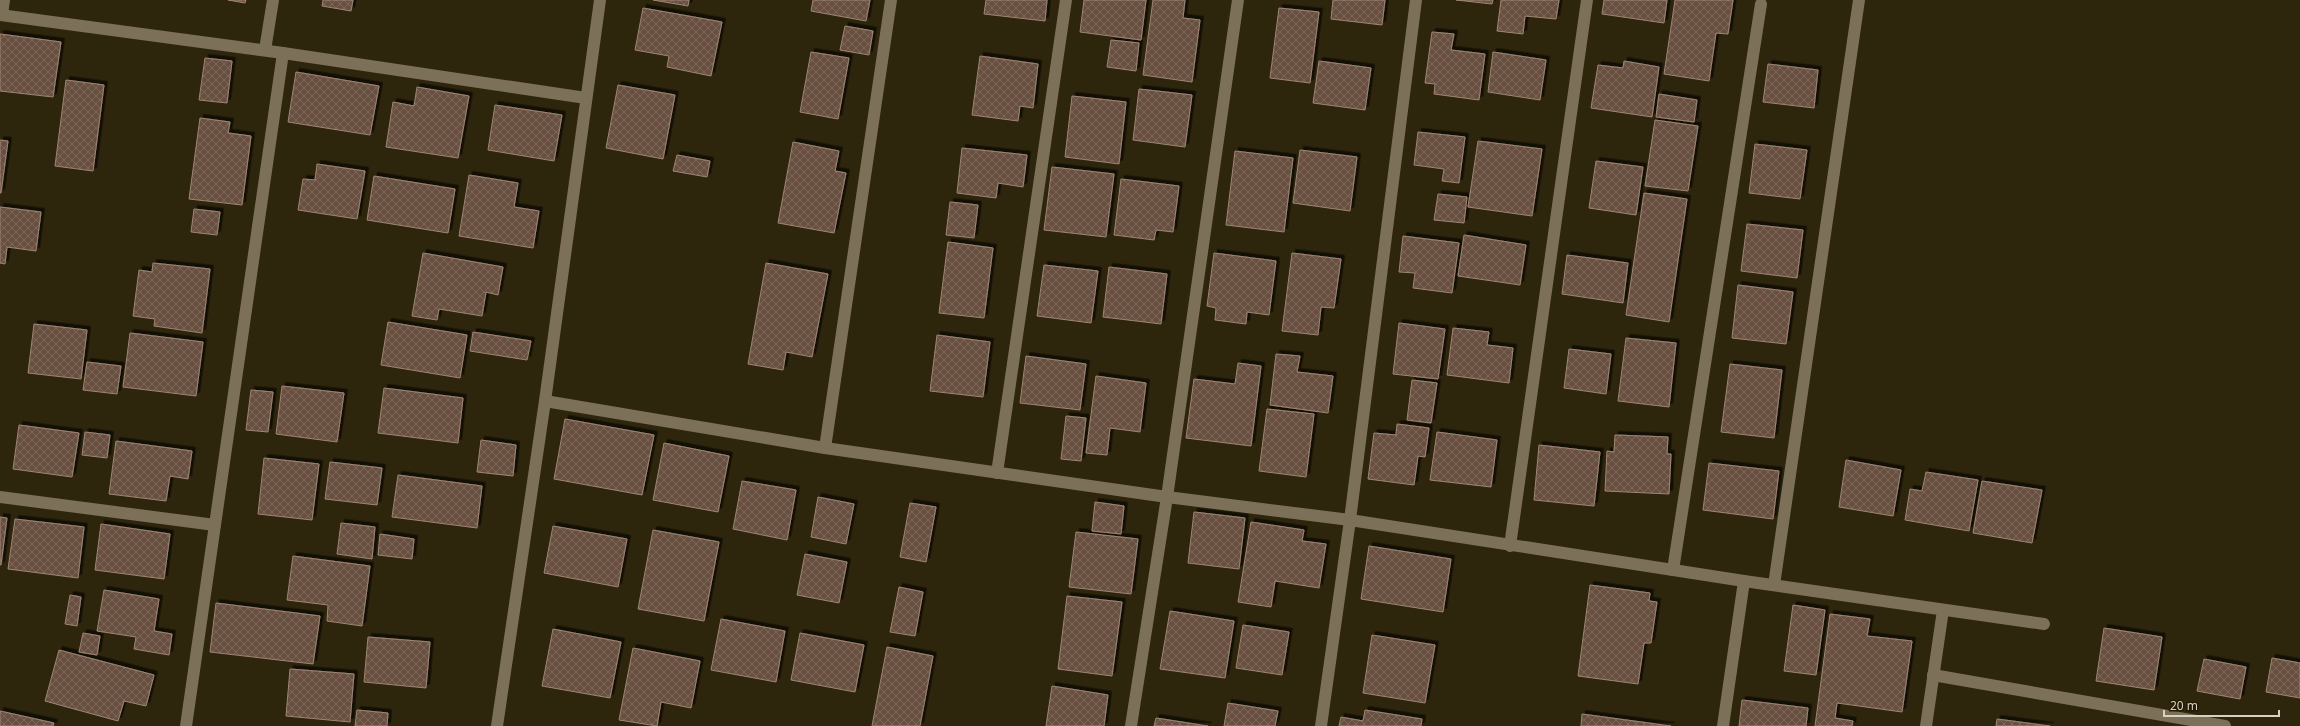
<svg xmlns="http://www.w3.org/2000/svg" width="2300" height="726" font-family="'Noto Sans',sans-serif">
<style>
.building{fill:url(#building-cross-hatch);stroke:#9f8574;filter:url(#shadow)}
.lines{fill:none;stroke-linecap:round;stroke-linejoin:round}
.minor{stroke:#7c7158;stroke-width:12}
.tertiary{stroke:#7c7158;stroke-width:12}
</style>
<defs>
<pattern id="building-cross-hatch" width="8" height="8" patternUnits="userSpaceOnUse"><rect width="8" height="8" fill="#675040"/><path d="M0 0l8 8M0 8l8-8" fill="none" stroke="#7c685a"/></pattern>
<filter id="shadow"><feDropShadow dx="3.5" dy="-3.5" stdDeviation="0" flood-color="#0009"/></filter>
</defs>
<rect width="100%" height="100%" fill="#2e250d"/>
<g class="building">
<polygon points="228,0 246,0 245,3"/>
<polygon points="323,0 353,0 351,11 322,6"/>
<polygon points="653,0 689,0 688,6"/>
<polygon points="813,0 870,0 866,21 811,11"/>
<polygon points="986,0 1047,0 1045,21 984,14"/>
<polygon points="1084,0 1146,0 1141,40 1080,32"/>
<polygon points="1153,0 1185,0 1183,18 1200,20 1192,82 1143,75"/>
<polygon points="1333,0 1385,0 1382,25 1331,19"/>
<polygon points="1456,0 1493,0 1492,4"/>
<polygon points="1501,0 1559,0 1556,19 1525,16 1523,34 1497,31"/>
<polygon points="1604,0 1667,0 1664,23 1602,14"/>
<polygon points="1675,0 1733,0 1728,34 1716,33 1709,81 1664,74"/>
<polygon points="643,8 722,22 711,76 667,67 669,56 635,50"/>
<polygon points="1279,8 1319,12 1310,83 1270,78"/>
<polygon points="845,26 873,31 869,55 840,50"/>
<polygon points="1432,32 1454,34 1451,50 1485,54 1479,100 1434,94 1435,84 1425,83"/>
<polygon points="0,34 61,42 53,97 0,91"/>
<polygon points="1111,40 1139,43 1136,71 1107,67"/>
<polygon points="811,52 849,58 838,119 800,112"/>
<polygon points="1493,52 1546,60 1540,100 1488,92"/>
<polygon points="980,56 1038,64 1033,108 1020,106 1018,121 972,115"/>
<polygon points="205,58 232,61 227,103 199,100"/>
<polygon points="1319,61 1371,68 1365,110 1313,103"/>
<polygon points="1624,61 1659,67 1652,117 1591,108 1598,65 1623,68"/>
<polygon points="1768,64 1818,70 1814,108 1763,102"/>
<polygon points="296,72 379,86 370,135 288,122"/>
<polygon points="66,80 104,85 93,171 55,166"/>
<polygon points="618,85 675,95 663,159 606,148"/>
<polygon points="417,87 469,96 458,158 386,147 393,102 414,106"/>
<polygon points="1139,89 1192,95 1185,147 1133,140"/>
<polygon points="1659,94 1697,100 1694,122 1656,117"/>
<polygon points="1072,96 1126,102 1119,164 1065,157"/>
<polygon points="495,105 562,115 554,161 488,150"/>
<polygon points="200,118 230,122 228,133 251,136 242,205 189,199"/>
<polygon points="1655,120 1698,126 1688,191 1645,186"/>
<polygon points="1418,132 1465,137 1459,183 1442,181 1444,169 1414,165"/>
<polygon points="0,140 8,141 1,193 0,193"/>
<polygon points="1478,141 1542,149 1532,216 1468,207"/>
<polygon points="793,142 839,151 835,171 846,173 834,233 778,223"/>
<polygon points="1755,144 1807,150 1800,199 1749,193"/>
<polygon points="962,148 1027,155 1023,187 998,183 996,198 957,193"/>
<polygon points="1300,150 1357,157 1350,211 1293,203"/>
<polygon points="1235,151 1293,158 1284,232 1226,225"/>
<polygon points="677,155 710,161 707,177 673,171"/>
<polygon points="1596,161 1643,167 1636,215 1589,208"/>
<polygon points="317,164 365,171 357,219 298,210 303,179 315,180"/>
<polygon points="1052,167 1114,174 1106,237 1044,230"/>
<polygon points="469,175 518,183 514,207 539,211 533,248 459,236"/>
<polygon points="374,176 455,189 448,233 367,220"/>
<polygon points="1121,179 1179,186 1173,232 1156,230 1154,240 1114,235"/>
<polygon points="1644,193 1687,199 1669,322 1626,315"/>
<polygon points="1438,194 1467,197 1464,223 1434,220"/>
<polygon points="950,202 978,205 974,238 946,235"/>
<polygon points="0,207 41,212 36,251 7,247 5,264 0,263"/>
<polygon points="194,209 220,212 217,235 191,232"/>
<polygon points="1747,224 1803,230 1797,278 1741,271"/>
<polygon points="1464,235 1526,245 1520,285 1458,276"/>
<polygon points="1403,236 1459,243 1452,293 1413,288 1415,273 1399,272"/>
<polygon points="948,242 993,248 984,318 939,313"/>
<polygon points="423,253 503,267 498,295 486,292 482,316 439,309 437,320 412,316"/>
<polygon points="1214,253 1276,261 1269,315 1247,312 1246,324 1215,320 1216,308 1207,306"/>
<polygon points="1292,253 1341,259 1334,308 1321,307 1318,335 1282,331"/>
<polygon points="1567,255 1628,263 1623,303 1562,294"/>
<polygon points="153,263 210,269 202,333 154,326 155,319 133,316 139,270 152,272"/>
<polygon points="766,263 828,274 812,357 786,352 783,370 748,364"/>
<polygon points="1044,265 1098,271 1091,323 1037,316"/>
<polygon points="1109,267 1167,274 1161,324 1103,317"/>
<polygon points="1738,285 1793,292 1786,344 1732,338"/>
<polygon points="388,322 467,335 460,378 381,365"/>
<polygon points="1399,323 1445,329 1438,379 1393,374"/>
<polygon points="34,324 87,330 81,379 28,373"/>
<polygon points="1453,328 1489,332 1487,345 1513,348 1509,383 1447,375"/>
<polygon points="473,332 531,341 527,360 470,351"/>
<polygon points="130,333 203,342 196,396 123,387"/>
<polygon points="937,335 990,342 983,397 930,391"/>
<polygon points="1626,338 1676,343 1669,407 1618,401"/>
<polygon points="1569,349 1611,354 1606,394 1564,388"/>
<polygon points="1276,354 1300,356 1297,372 1333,376 1328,413 1270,405"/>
<polygon points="1026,356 1086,364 1080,410 1020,403"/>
<polygon points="87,362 121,366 117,394 83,390"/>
<polygon points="1238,363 1261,366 1251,446 1186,438 1194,379 1235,384"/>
<polygon points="1730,364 1782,370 1774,438 1721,432"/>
<polygon points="1096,376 1146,383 1140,432 1110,428 1107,455 1086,453"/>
<polygon points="1412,380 1437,383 1431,423 1407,420"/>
<polygon points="282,386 344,393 337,442 276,434"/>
<polygon points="384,388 463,398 458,443 378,433"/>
<polygon points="251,390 273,392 268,432 246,430"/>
<polygon points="1267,409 1314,414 1306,477 1259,471"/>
<polygon points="1066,416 1086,418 1081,461 1061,459"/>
<polygon points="565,419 654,435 642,495 554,479"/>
<polygon points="1397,424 1429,428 1425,457 1418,456 1414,485 1368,479 1374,433 1396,435"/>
<polygon points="19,425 79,433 72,477 13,469"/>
<polygon points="85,432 110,435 107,458 82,455"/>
<polygon points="1437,432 1497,440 1491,487 1430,480"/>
<polygon points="1615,435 1668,437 1667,454 1671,454 1669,494 1605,491 1607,451 1614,452"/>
<polygon points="481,440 516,445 513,476 477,472"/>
<polygon points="116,441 192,451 188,479 170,476 166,501 109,494"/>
<polygon points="664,443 729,456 718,512 653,500"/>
<polygon points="1539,445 1600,452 1594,506 1534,500"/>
<polygon points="264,458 319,464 312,520 258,514"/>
<polygon points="1846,460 1901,470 1893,516 1839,507"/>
<polygon points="330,462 382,468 377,505 325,499"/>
<polygon points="1709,463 1779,471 1773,519 1703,510"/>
<polygon points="1926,472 1978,480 1969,531 1905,520 1910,489 1922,491"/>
<polygon points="398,475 482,486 477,528 392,517"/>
<polygon points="742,481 796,490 787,540 733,529"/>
<polygon points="1982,481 2042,490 2032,543 1973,533"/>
<polygon points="818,497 854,504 846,544 811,537"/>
<polygon points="1095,502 1124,506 1121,534 1092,531"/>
<polygon points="910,503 936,507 926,562 900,557"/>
<polygon points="1194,512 1245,518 1239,569 1188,563"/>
<polygon points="0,517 7,518 1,565 0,565"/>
<polygon points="15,519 84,527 78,578 8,569"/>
<polygon points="1251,522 1304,530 1302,541 1326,544 1319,588 1275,581 1271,607 1238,602"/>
<polygon points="341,523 375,527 372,559 337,554"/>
<polygon points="101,524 170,534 164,579 95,570"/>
<polygon points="553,526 627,539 618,587 544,573"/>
<polygon points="653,530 719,542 704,621 638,609"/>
<polygon points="1076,532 1138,539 1131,594 1069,587"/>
<polygon points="380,534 414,539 412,559 378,555"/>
<polygon points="1369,546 1451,559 1443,612 1361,599"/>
<polygon points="805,554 847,562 839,603 797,595"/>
<polygon points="293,556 370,566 362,626 327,621 328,605 287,600"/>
<polygon points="1590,585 1650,593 1649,601 1657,602 1651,643 1644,643 1638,684 1578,676"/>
<polygon points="899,587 923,592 915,636 890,632"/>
<polygon points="104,590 159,599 154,631 172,634 169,655 134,649 136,637 97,631"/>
<polygon points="70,595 81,597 77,626 65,624"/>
<polygon points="1067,596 1122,602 1112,676 1058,669"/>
<polygon points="216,603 320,616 313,664 210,652"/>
<polygon points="1793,605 1825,610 1816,675 1784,671"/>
<polygon points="1170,611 1234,621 1225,678 1160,669"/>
<polygon points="1830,614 1870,619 1867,636 1912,641 1902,712 1837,703 1835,718 1853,721 1852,726 1815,726"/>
<polygon points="721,619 785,631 776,682 711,670"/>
<polygon points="1243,625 1289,632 1282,675 1236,668"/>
<polygon points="2104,628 2162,637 2154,690 2096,681"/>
<polygon points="553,629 621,642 610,698 542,686"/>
<polygon points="83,633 100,636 97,655 79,652"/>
<polygon points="800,633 864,645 855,692 791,680"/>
<polygon points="1372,635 1435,645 1425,703 1363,693"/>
<polygon points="368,637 430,642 426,688 364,682"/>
<polygon points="887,647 933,656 920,726 872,726"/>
<polygon points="633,648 700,661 691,708 661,702 657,726 619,720"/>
<polygon points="59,650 154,675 146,706 124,701 118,721 45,701"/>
<polygon points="2272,658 2300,663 2300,698 2266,692"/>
<polygon points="2204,659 2246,667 2240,699 2197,691"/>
<polygon points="290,669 354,674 350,722 286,716"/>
<polygon points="1052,686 1108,695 1104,726 1046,726"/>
<polygon points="1742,700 1808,708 1806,726 1739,726"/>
<polygon points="1228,703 1278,711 1275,726 1224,726"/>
<polygon points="357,710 388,713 387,726 355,726"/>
<polygon points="1365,710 1422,719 1421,726 1339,726 1341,717 1363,721"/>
<polygon points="0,711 54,723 53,726 0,726"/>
<polygon points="1582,714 1671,726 1581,726"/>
<polygon points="1156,718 1208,726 1154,726"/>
<polygon points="1997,719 2050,726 1996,726"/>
</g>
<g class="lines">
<g class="minor">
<polyline points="0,15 283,53 586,98"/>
<polyline points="2,15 4,0"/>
<polyline points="265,50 273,0"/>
<polyline points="545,401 825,448 1167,497 1350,520 1744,581 2044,624"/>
<polyline points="825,448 891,0"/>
<polyline points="997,473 1066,0"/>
<polyline points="0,497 215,525"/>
<polyline points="1510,546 1587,0"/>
<polyline points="1673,570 1761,4"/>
<polyline points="1933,675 2225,726"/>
<polyline points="186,726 283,53"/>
<polyline points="497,726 545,401 600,0"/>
<polyline points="1131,726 1167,497 1238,0"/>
<polyline points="1321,726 1350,520 1416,0"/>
<polyline points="1723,726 1744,581"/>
<polyline points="1926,726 1943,610"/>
</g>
<polyline class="tertiary" points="1774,585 1859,0"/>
</g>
<path d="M2164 710v6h115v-6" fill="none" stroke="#d7d1c3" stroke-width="2"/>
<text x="2170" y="710" font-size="12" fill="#d7d1c3" stroke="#241b04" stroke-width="3" paint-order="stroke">20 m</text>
</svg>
